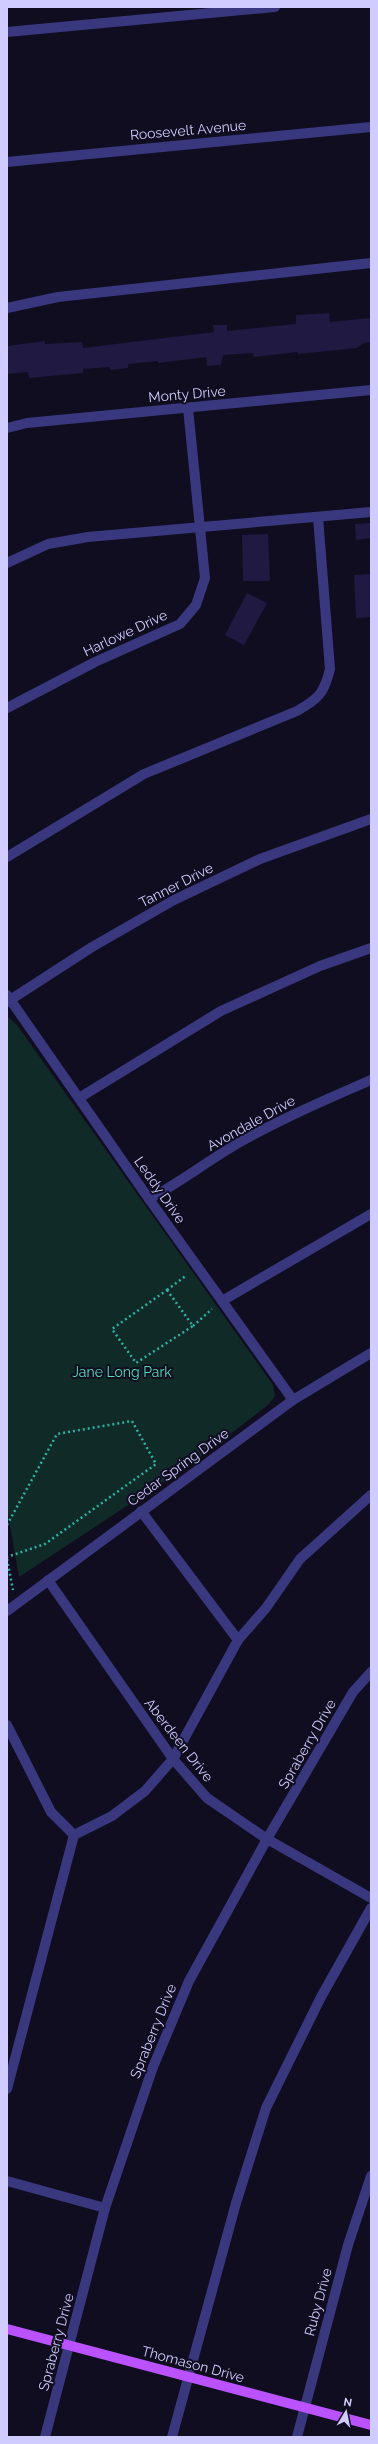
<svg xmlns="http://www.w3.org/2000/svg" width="378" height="2444" font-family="Raleway,sans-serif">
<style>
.green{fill:#102a28}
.building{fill:#201941}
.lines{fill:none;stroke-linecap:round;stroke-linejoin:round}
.path{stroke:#2eb1a6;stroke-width:2.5;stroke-dasharray:2 3;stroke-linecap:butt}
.minor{stroke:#39387f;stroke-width:10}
.major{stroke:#ba53ff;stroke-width:10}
.labels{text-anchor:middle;stroke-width:4;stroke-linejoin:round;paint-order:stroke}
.street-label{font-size:14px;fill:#d0ccff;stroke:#100d20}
.park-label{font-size:14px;fill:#58deba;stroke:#100d20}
</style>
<rect width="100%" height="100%" fill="#100d20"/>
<polygon class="green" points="7,1016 17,1025 273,1385 275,1396 268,1405 198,1459 19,1577 7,1508"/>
<g class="building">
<polygon points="329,313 330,322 371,318 371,342 364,343 357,348 308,353 298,354 298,352 254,357 253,353 223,355 221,365 207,366 206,357 158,363 158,361 128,364 128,368 110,370 110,367 83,369 83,373 29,378 28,372 7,374 7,346 45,341 45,344 82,342 83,348 214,332 213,325 227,325 227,331 296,324 296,315"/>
<polygon points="371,523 371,538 356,540 355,524"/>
<polygon points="268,534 270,581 243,581 242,535"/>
<polygon points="371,574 371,617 356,618 354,575"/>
<polygon points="247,593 267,603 244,645 225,635"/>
</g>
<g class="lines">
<g class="path">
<polygon points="167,1290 193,1326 136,1363 112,1329"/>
<polyline points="167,1290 187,1275"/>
<polyline points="193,1326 212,1309"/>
<polyline points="7,1525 57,1434 132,1421 156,1464 45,1544 7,1557"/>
<polyline points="7,1559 13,1590"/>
</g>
<g class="minor">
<polyline points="7,32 275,7"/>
<polyline points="7,162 371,127"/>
<polyline points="7,308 58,297 371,263"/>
<polyline points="7,428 27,423 371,390"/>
<polyline points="7,563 48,544 88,537 371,512"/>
<polyline points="7,708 95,662 180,624 196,605 205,578 188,408"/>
<path d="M 7,857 L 144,774 L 297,711 C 318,699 324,694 330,669 L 318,517"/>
<polyline points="7,995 149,1199 293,1400"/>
<polyline points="7,1002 92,947 174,900 260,859 371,819"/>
<polyline points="79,1098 221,1011 320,966 371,948"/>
<path d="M 149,1199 C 181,1182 210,1159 242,1141 C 283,1118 327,1099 371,1080"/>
<polyline points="222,1301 371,1214"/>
<polyline points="141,1511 238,1640"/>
<polyline points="48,1580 173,1759 207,1798 267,1839 371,1898"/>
<polyline points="7,1611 293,1400 371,1353"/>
<polyline points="7,1725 51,1812 74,1835"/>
<polyline points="7,2089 74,1835 112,1816 145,1791 173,1759 238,1640 266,1608 300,1559 371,1495"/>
<polyline points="7,2181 105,2208"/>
<polyline points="45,2437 105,2208 153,2067 189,1981 267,1839 353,1692 371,1672"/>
<polyline points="172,2437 236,2203 266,2108 321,1997 371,1908"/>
<polyline points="297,2437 348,2245 371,2176"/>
</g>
<polyline class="major" points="7,2329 371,2425"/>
</g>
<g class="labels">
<g class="street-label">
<text transform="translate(188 130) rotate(-5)" y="5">Roosevelt Avenue</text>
<text transform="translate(187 394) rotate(-5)" y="5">Monty Drive</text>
<text transform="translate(125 633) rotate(-25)" y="5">Harlowe Drive</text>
<text transform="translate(176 885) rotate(-27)" y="5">Tanner Drive</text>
<text transform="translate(251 1123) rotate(-29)" y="5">Avondale Drive</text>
<text transform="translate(160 1190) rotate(55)" y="5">Leddy Drive</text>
<text transform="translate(178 1467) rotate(-36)" y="5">Cedar Spring Drive</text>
<text transform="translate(179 1740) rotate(52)" y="5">Aberdeen Drive</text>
<text transform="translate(307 1744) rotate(-60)" y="5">Spraberry Drive</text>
<text transform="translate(153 2031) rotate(-68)" y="5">Spraberry Drive</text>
<text transform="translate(318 2302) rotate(-75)" y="5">Ruby Drive</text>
<text transform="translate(56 2342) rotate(-75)" y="5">Spraberry Drive</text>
<text transform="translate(193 2364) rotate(15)" y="5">Thomason Drive</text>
</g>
<g class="park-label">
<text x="122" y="1377">Jane Long Park</text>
</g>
</g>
<rect width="378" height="2444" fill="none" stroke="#d0ccff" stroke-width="16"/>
<g transform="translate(346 2412) rotate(10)" stroke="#100d20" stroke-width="3" paint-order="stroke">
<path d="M0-3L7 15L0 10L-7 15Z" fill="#d0ccff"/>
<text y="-6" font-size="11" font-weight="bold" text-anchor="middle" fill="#d0ccff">N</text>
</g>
</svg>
